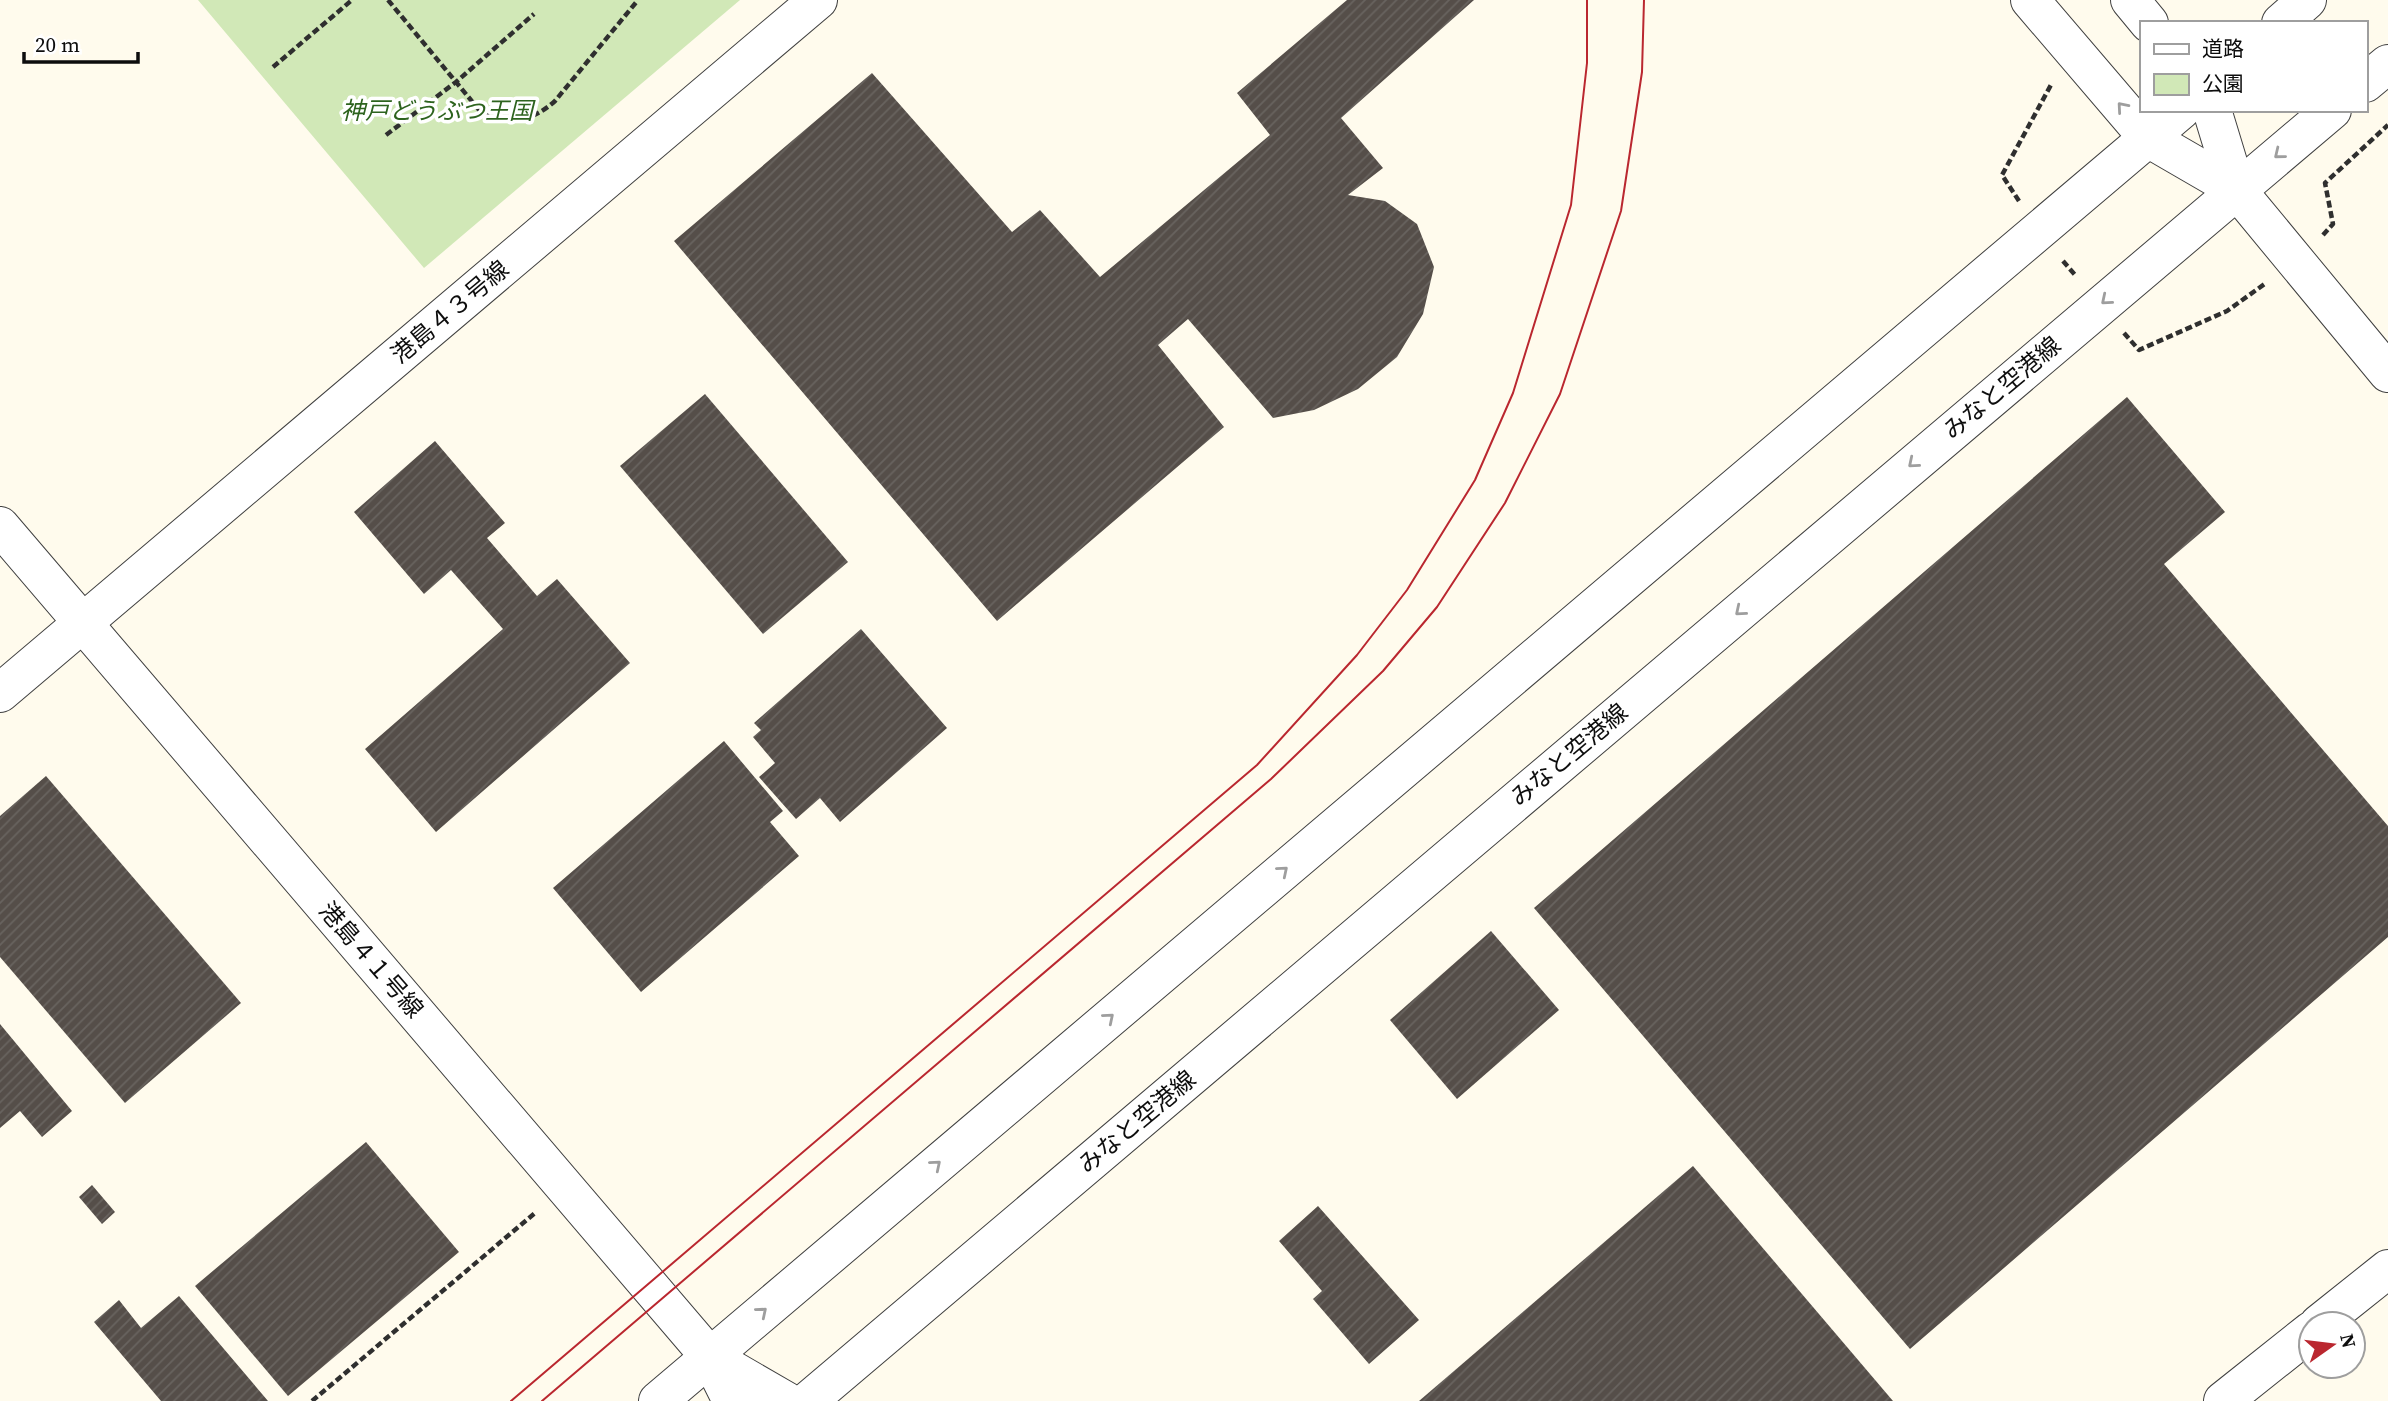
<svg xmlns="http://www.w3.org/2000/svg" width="2388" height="1401" font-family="'Source Serif 4','Noto Sans JP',serif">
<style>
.park{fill:#d1e8b7}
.building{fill:url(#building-hatch)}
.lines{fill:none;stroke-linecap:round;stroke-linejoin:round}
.minor-casing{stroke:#404040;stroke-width:40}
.path{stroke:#2f2f2f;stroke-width:4.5;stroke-dasharray:7 3.5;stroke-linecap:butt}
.minor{stroke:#fff;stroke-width:38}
.tram{stroke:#ba272f;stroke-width:2}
.oneway{stroke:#9e9e9e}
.labels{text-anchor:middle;stroke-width:7;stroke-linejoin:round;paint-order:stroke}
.park-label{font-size:24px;font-style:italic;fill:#2d631e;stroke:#fff}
.street-label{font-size:24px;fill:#0d0d0d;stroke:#fff}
</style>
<defs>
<pattern id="building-hatch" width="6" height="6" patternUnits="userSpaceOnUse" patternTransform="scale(1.75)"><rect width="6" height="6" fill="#554e49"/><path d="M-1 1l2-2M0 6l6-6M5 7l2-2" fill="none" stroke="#68635f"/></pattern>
</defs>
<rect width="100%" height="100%" fill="#fffbed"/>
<polygon class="park" points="198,0 740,0 424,268"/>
<g class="building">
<polygon points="1347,0 1474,0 1341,118 1383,168 1348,195 1385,201 1417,224 1434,267 1423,314 1397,357 1358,389 1314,410 1273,418 1188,319 1158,345 1224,427 997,621 674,241 872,73 1012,232 1040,210 1100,277 1270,135 1237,93"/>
<polygon points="705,394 848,562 763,634 620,466"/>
<polygon points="2127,397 2225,512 2164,564 2388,826 2388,937 1910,1349 1534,908"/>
<polygon points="435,441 505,523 487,538 537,596 557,579 630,663 436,832 365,749 503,629 451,570 424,594 354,512"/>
<polygon points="861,629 947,728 840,822 820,798 796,819 759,777 775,763 753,737 761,730 754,723"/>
<polygon points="724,741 783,811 770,822 799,856 641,992 553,888"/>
<polygon points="46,776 241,1003 125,1103 0,957 0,816"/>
<polygon points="1491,931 1559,1010 1457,1099 1390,1020"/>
<polygon points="0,1024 72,1111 42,1137 20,1111 0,1128"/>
<polygon points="366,1142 459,1252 288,1396 195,1286"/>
<polygon points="1693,1166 1893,1401 1419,1401"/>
<polygon points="92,1185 115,1212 102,1224 79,1197"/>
<polygon points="1318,1206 1419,1320 1369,1364 1313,1299 1322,1291 1279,1241"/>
<polygon points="179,1296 268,1401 161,1401 94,1322 119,1300 141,1328"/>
</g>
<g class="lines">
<defs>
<g id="minor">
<polyline points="2030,0 2148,138 2236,189 2388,373"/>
<polyline points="2130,0 2149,23"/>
<polyline points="2281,23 2307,0"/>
<polyline points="2365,83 2388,64"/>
<polyline points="2212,110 2236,189"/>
<polyline points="0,526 710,1357 732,1401"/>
<polyline points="0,693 818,0"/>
<polyline points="2319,1324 2388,1269"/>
<polyline points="710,1357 786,1401"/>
<polyline points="658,1401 2181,110"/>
<polyline points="808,1401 2332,110"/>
<polyline points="2223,1401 2311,1331"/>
</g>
</defs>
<use href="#minor" class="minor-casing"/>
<g class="path">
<path d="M 388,0 L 480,111 C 505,128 533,121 555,101 L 638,0"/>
<polyline points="273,67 352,0"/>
<polyline points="386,135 456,82 534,14"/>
<polyline points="2019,201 2002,175 2052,83"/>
<polyline points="2323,235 2333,224 2325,183 2388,125"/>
<polyline points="2063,261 2076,276"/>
<polyline points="2124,333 2139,350 2227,311 2266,283"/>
<polyline points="312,1401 535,1213"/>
</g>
<use href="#minor" class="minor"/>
<g class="tram">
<polyline points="511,1401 1257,765 1357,655 1407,590 1475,480 1513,393 1571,205 1587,63 1587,0"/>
<polyline points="542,1401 1271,779 1383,671 1437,607 1505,503 1560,394 1621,211 1642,72 1644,0"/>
</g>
</g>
<defs><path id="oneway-chevron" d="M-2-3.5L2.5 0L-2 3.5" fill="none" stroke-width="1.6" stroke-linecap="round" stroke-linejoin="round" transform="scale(1.75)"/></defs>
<g class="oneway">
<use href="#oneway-chevron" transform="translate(2122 107) rotate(-131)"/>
<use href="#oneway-chevron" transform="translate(2279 154) rotate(141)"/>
<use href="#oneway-chevron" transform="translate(2106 300) rotate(140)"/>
<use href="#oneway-chevron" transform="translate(1913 463) rotate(140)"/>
<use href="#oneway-chevron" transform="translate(1740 611) rotate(140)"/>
<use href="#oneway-chevron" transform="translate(1283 871) rotate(-40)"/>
<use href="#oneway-chevron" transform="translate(1109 1018) rotate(-40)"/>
<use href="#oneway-chevron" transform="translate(936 1165) rotate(-40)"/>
<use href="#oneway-chevron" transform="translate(762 1312) rotate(-40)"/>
</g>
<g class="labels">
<g class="park-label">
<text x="437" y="119">神戸どうぶつ王国</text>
</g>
<g class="street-label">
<text transform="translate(450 312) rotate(-40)" y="8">港島４３号線</text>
<text transform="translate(2002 388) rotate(-40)" y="8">みなと空港線</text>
<text transform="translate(1569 755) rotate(-40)" y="8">みなと空港線</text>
<text transform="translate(371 960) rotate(49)" y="8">港島４１号線</text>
<text transform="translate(1137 1122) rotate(-40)" y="8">みなと空港線</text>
</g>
</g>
<rect x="2140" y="21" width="228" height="91" fill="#ffffff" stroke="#9e9e9e" stroke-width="2"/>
<rect x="2154" y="44" width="35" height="10" fill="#ffffff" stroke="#9e9e9e" stroke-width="2"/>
<text x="2202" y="56" font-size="21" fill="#0d0d0d">道路</text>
<rect x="2154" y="74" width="35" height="21" fill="#d1e8b7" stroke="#9e9e9e" stroke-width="2"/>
<text x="2202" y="91" font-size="21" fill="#0d0d0d">公園</text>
<g transform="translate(2332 1345) rotate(76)"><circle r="33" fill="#ffffff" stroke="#9e9e9e" stroke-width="2"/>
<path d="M0-5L12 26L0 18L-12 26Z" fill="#ba272f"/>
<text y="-10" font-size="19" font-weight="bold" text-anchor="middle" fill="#0d0d0d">N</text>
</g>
<path d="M24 52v10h114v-10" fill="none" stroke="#0d0d0d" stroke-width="3.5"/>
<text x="35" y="52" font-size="21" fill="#0d0d0d" stroke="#ffffff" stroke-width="5" paint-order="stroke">20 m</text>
</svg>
